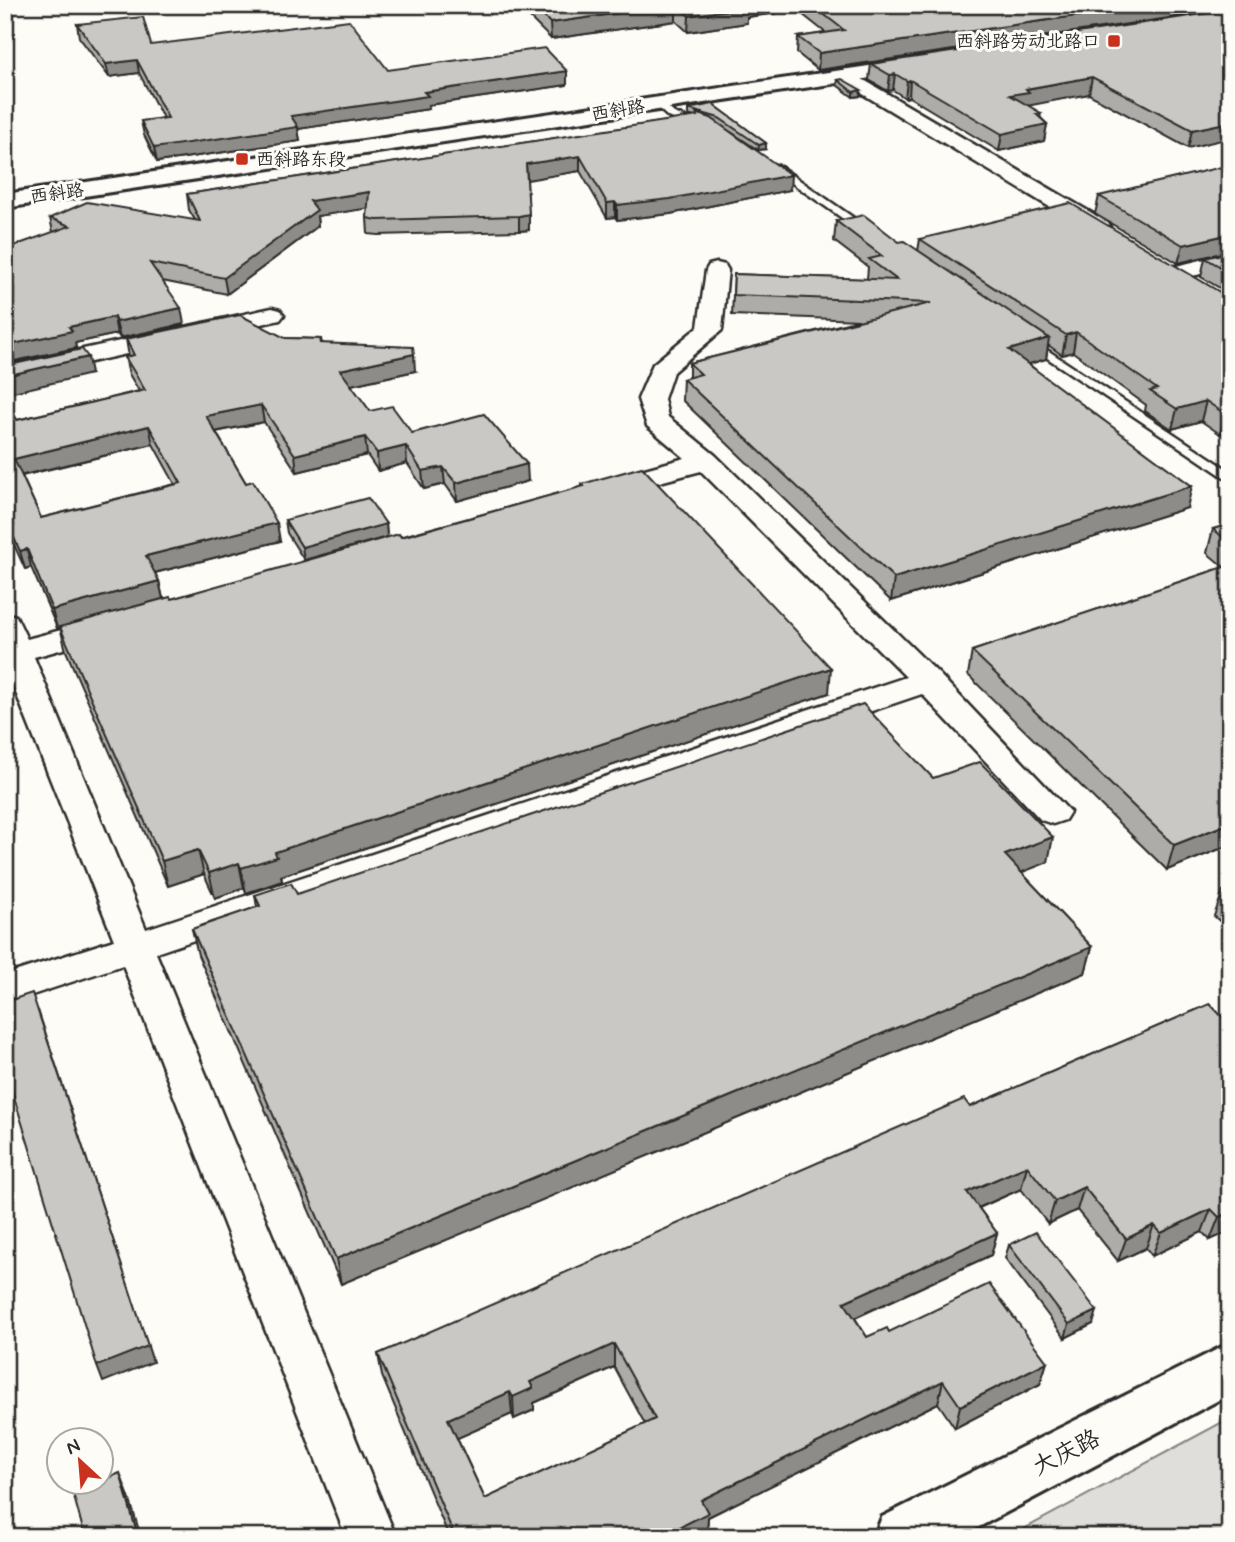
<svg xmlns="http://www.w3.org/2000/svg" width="1235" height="1542" font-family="Mynerve,'LXGW WenKai TC',sans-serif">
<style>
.green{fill:#dfdeda;stroke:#858482;stroke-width:2}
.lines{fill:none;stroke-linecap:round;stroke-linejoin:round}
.lane-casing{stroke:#2b2b2b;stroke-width:5}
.street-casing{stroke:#2b2b2b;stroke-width:5}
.secondary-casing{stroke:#2b2b2b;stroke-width:6}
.primary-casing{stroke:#2b2b2b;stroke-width:6}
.lane{fill:#fdfcf7;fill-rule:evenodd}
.street{fill:#fdfcf7;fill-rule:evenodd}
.secondary{fill:#fdfcf7;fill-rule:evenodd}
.primary{fill:#fdfcf7;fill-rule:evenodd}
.wall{fill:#adaca9;stroke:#2b2b2b;stroke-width:2;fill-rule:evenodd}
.shaded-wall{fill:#8d8c89;stroke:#2b2b2b;stroke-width:2}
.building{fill:#c9c8c4;stroke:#2b2b2b;stroke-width:2;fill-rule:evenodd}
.poi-dot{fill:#c8321e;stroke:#fdfcf7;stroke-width:2.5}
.labels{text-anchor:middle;stroke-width:6;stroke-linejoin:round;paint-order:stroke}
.far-poi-label{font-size:18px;fill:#2b2b2b;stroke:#fdfcf7;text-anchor:end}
.far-street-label{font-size:18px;fill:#2b2b2b;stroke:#fdfcf7}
.near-street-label{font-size:24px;fill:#2b2b2b;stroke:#fdfcf7}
</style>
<rect width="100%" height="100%" fill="#fdfcf7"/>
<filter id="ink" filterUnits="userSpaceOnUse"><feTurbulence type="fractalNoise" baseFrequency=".0143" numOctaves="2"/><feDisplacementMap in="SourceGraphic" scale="14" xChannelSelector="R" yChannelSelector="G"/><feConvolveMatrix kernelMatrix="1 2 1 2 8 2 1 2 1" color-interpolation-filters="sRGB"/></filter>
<g filter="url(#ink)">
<polygon class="green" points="1230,1418 1230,1537 1009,1537"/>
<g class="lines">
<defs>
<g id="lane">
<polygon points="656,102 662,102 674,113 703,124 698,127 668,117 656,106"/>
<polygon points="772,165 778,165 871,230 862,232 772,169"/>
<polygon points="1029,338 1230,471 1230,481 1025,343 1023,341"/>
</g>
<g id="street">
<polygon points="845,69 1107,222 1110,227 1107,232 1091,232 838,79 836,75"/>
<polygon points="1230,253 1230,267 1176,280 1168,278 1165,273 1168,268"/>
<polygon points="717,263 725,265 728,270 722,330 673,372 664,399 668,417 715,455 939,674 1070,812 1065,820 1053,824 1041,820 922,694 156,953 396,1537 346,1537 123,965 5,1004 5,975 114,940 5,665 5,613 16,616 27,639 107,618 118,620 122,627 118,634 34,657 146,929 906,677 701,471 607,496 597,494 593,488 597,482 685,458 647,426 638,399 653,364 698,327 706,270 709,265"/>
<polygon points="272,308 280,310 284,315 280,320 5,381 5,366"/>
</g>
<polygon id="secondary" points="923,58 931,59 934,64 931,69 5,208 5,194"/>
<polygon id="primary" points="1230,1343 1230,1394 960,1537 874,1537 882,1517"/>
</defs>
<use href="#lane" class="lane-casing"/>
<use href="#street" class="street-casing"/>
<use href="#secondary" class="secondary-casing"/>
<use href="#primary" class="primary-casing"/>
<use href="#lane" class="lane"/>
<use href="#street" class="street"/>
<use href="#secondary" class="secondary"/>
<use href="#primary" class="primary"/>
</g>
<g class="wall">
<polygon points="522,5 1230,5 1230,9 818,70 797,53 798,37 826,33 793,7 793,11 747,17 747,23 688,32 676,21 551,39 522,10"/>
<polygon points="1230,10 1188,148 1089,94 1028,105 1047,124 1044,141 999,151 909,97 905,98 893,90 888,91 869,80 871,64"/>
<polygon points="77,24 151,45 388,70 567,85 428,105 429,109 298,129 300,141 157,162 144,135 141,121 163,118 139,73 109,77 79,37"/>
<polygon points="838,80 861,90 860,96 853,97 837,85"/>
<polygon points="713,104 766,143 766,149 758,150 731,132 790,190 670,214 617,220 615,217 607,218 580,171 527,179 529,230 519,231 378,235 368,234 367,218 368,208 317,216 318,226 227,294 162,281 184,324 120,338 117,334 75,343 76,348 5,363 53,232 50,218 195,220 189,210 187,194 694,117 688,115 688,109"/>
<polygon points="1099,196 1230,251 1178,263 1095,214"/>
<polygon points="836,221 899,242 918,251 920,239 1225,295 1230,431 1220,434 1201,421 1172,429 1145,411 1146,405 1073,352 1062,355 1048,345 1046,359 1029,364 1187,508 891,601 682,400 683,379 689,377 689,363 859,320 732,315 734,274 867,279 868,267 834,241"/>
<polygon points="1230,252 1230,294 1201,277 1205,258"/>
<path d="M 285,338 L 321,339 L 322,343 L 415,371 L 351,385 L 370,411 L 412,433 L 528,481 L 457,501 L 445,484 L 424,489 L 407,463 L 378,471 L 367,455 L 297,472 L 264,422 L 216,432 L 280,541 L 155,573 L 159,581 L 163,598 L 171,599 L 582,487 L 582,484 L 829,693 L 281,876 L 282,881 L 246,893 L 244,888 L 215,898 L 204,874 L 168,886 L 66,651 L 60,627 L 57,628 L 31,567 L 25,569 L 14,545 L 9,527 L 12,526 L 5,511 L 5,397 L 17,420 L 139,391 L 129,374 L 125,357 L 129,357 L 126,339 ZM 153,444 L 175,484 L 41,518 L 22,476 Z"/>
<polygon points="285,520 386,524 387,537 304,560 287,533"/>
<polygon points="1230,524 1230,845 1167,870 968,675 972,651 1224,567 1207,553 1213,529"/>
<polygon points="933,778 1048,862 1021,872 1092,947 1085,973 341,1284 198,955 192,929 257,907 255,895 297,894"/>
<polygon points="1230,888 1230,931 1214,916 1223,891"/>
<path d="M 1210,1004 L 1230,1231 L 1210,1240 L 1202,1232 L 1152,1256 L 1146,1248 L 1118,1261 L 1077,1210 L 1048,1224 L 1021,1189 L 979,1208 L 997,1233 L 991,1255 L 855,1318 L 867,1337 L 889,1332 L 1047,1362 L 1040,1384 L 955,1428 L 938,1403 L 708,1517 L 707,1534 L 702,1537 L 449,1537 L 382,1376 L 378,1354 L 970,1107 ZM 614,1367 L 645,1424 L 485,1499 L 457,1438 L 512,1414 L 514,1419 L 534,1410 L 534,1403 Z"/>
<polygon points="1009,1245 1093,1324 1065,1338 1005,1258"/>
</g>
<g class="shaded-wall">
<polygon points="676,5 676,21 551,39 550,23"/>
<polygon points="740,5 793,5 793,11 747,17 747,23 688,32 689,16"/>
<polygon points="1153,5 1230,5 1230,9 818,70 819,53"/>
<polygon points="137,60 139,73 109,77 106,64"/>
<polygon points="567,71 567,85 428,105 429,109 298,129 300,141 157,162 154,148 291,116 424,92"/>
<polygon points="895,74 893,90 888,91 890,75"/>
<polygon points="1092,77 1089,94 1027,106 1010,95 1026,89"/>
<polygon points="910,80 909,97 905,98 907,81"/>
<polygon points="861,90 860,96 853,97 853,92"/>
<polygon points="1041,113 1039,125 1047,124 1044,141 999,151 1002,134 1036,114"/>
<polygon points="1230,122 1230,138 1188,148 1192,130"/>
<polygon points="766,143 766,149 758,150 759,145"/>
<polygon points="580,156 580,171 527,180 526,164"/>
<polygon points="791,175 790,190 670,214 617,220 617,205"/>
<polygon points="369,192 371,208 317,216 318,226 227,294 224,278 310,201"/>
<polygon points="615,202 615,217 607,218 607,203"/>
<polygon points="529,214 529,230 519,231 519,216"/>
<polygon points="1230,234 1230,251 1178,263 1183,245"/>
<polygon points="181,308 184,324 120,338 116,322"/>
<polygon points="114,317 117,334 75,343 76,348 5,363 5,346 69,327"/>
<polygon points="1076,332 1073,352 1062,355 1066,335"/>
<polygon points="1049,338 1046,359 1006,371 1009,350"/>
<polygon points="414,354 415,371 342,387 340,370"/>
<polygon points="88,357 91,374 5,394 5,376"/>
<polygon points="1206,401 1201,421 1172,429 1177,409"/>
<polygon points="261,405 264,422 209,433 206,416"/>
<polygon points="1230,413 1230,431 1220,434 1225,414"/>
<polygon points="149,426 153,444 19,476 14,459"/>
<polygon points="365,437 367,455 297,472 295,455"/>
<polygon points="406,446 407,463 378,471 377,453"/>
<polygon points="527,464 528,481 457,501 456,483"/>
<polygon points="443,467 445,484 424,489 422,471"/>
<polygon points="1192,486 1187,508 891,601 894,578"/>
<polygon points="277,523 280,541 150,574 146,556"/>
<polygon points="386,524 387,537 304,560 302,547"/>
<polygon points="27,549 31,567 25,569 20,551"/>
<polygon points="159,581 163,599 57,628 52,610"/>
<polygon points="831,668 829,693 281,876 282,881 246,893 241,868 275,852"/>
<polygon points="1230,823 1230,845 1167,870 1174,845"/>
<polygon points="1053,837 1048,862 1000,881 1005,855"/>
<polygon points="198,850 204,874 168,886 162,861"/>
<polygon points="239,863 244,888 215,898 209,873"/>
<polygon points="1092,947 1085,973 341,1284 336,1259"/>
<polygon points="38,1010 153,1362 103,1382 97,1366"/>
<polygon points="1027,1166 1021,1189 962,1215 967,1192"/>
<polygon points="1084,1187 1077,1210 1048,1224 1055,1201"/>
<polygon points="1211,1209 1202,1232 1152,1256 1161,1233"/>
<polygon points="1230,1212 1230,1231 1210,1240 1219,1217"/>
<polygon points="1154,1225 1146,1248 1118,1261 1126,1239"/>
<polygon points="997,1233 991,1255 841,1324 844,1302"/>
<polygon points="1097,1311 1093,1324 1065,1338 1069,1324"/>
<polygon points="614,1344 614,1367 534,1403 534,1410 514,1419 513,1397 530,1382"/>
<polygon points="1047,1362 1040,1384 955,1428 960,1406"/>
<polygon points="943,1381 938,1403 708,1517 707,1534 702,1537 660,1537 701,1500"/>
<polygon points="510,1392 512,1414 451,1441 448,1419"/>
<polygon points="120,1473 129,1497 141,1537 138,1537"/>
</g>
<g class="building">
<polygon points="533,5 676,5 550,23"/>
<polygon points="676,5 745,5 747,7 689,16"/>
<polygon points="812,5 1153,5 819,53 798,37 844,30"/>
<polygon points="1230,10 1230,122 1192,130 1092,77 1026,89 1029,92 1010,95 1041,113 1036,114 1047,124 1002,134 910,80 907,81 895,74 890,75 871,64"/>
<polygon points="143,17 151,45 349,20 388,70 545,48 567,71 424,92 428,96 291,116 298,127 154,148 141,121 168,118 137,60 106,64 77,24"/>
<polygon points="842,79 861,90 853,92 838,80"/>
<polygon points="713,104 766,143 759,145 719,118 688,109"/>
<polygon points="696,113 711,118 791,175 670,199 617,205 615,202 607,203 580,156 526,164 529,214 519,216 377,220 367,218 369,192 310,201 317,210 224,278 150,263 181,308 116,322 114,317 69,327 72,331 5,346 5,249 70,226 50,218 87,202 200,221 187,194 698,116"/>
<polygon points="1230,165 1230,234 1183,245 1099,196"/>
<polygon points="1070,203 1225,295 1230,296 1230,413 1225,414 1206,401 1177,409 1150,391 1157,389 1076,332 1066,335 920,239"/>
<polygon points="864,215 899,242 904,241 1049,338 1009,350 1192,486 894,578 683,379 701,374 689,363 931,303 733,295 734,274 897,280 869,259 882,256 836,221"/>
<polygon points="1230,252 1230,272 1205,258"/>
<path d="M 240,315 L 285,338 L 321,339 L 320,343 L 413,347 L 414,354 L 340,370 L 370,411 L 392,406 L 412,433 L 484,414 L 527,464 L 456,483 L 443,467 L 422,471 L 406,446 L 377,453 L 365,437 L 295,455 L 261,405 L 206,416 L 246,483 L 253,481 L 277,523 L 146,556 L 159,581 L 52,610 L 27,549 L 20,551 L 9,527 L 14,525 L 5,504 L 5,397 L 17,420 L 145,390 L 125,357 L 134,355 L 126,339 ZM 149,426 L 181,483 L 41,518 L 14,459 Z"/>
<polygon points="82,349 88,357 5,376 5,366"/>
<polygon points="642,467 831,668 275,852 277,857 241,868 239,863 209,873 198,850 162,861 60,627 170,597 171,599 399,534 401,537 584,486 582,484"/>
<polygon points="368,498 386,524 302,547 285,520"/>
<polygon points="1230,524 1230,543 1213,529"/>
<polygon points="1230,565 1230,823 1174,845 972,651"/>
<polygon points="863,704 933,778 980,762 1053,837 1005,855 1092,947 336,1259 192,929 260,906 255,895 291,883 297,894"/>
<polygon points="1230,888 1230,898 1223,891"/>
<polygon points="32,993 148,1346 97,1366 5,1068 5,1002"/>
<path d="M 1210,1004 L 1230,1025 L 1230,1212 L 1219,1217 L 1211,1209 L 1161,1233 L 1154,1225 L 1126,1239 L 1084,1187 L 1055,1201 L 1027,1166 L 967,1192 L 997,1233 L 844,1302 L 867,1337 L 887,1328 L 889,1332 L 989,1284 L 1047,1362 L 960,1406 L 943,1381 L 701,1500 L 708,1513 L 660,1537 L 455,1537 L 378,1354 L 964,1099 L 970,1107 ZM 614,1344 L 655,1419 L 485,1499 L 448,1419 L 510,1392 L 513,1397 L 533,1388 L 530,1382 Z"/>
<polygon points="1036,1232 1097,1311 1069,1324 1009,1245"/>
<polygon points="120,1473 138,1537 85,1537 73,1493 97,1482 102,1482 102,1481"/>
</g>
</g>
<g class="poi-dot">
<rect x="1107" y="34" width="14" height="14" rx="3.5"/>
<rect x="235" y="152" width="14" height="14" rx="3.5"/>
</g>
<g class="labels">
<g class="far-poi-label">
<text x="1100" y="47">西斜路劳动北路口</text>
<text x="256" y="165" text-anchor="start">西斜路东段</text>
</g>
<g class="far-street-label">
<text transform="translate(618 110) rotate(-9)" y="6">西斜路</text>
<text transform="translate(57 193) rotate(-8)" y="6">西斜路</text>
</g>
<g class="near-street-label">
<text transform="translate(1066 1452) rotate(-27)" y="8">大庆路</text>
</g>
</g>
<rect width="1235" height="1542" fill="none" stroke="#fdfcf7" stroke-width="28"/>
<rect x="14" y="14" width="1207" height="1514" fill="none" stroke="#2b2b2b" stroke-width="2.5" filter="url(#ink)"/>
<g transform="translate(80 1461) rotate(334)"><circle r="33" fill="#fdfcf7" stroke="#a9a8a5" stroke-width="2"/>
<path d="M0-5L12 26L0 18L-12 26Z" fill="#c8321e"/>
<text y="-10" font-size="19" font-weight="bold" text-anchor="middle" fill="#2b2b2b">N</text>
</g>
</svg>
